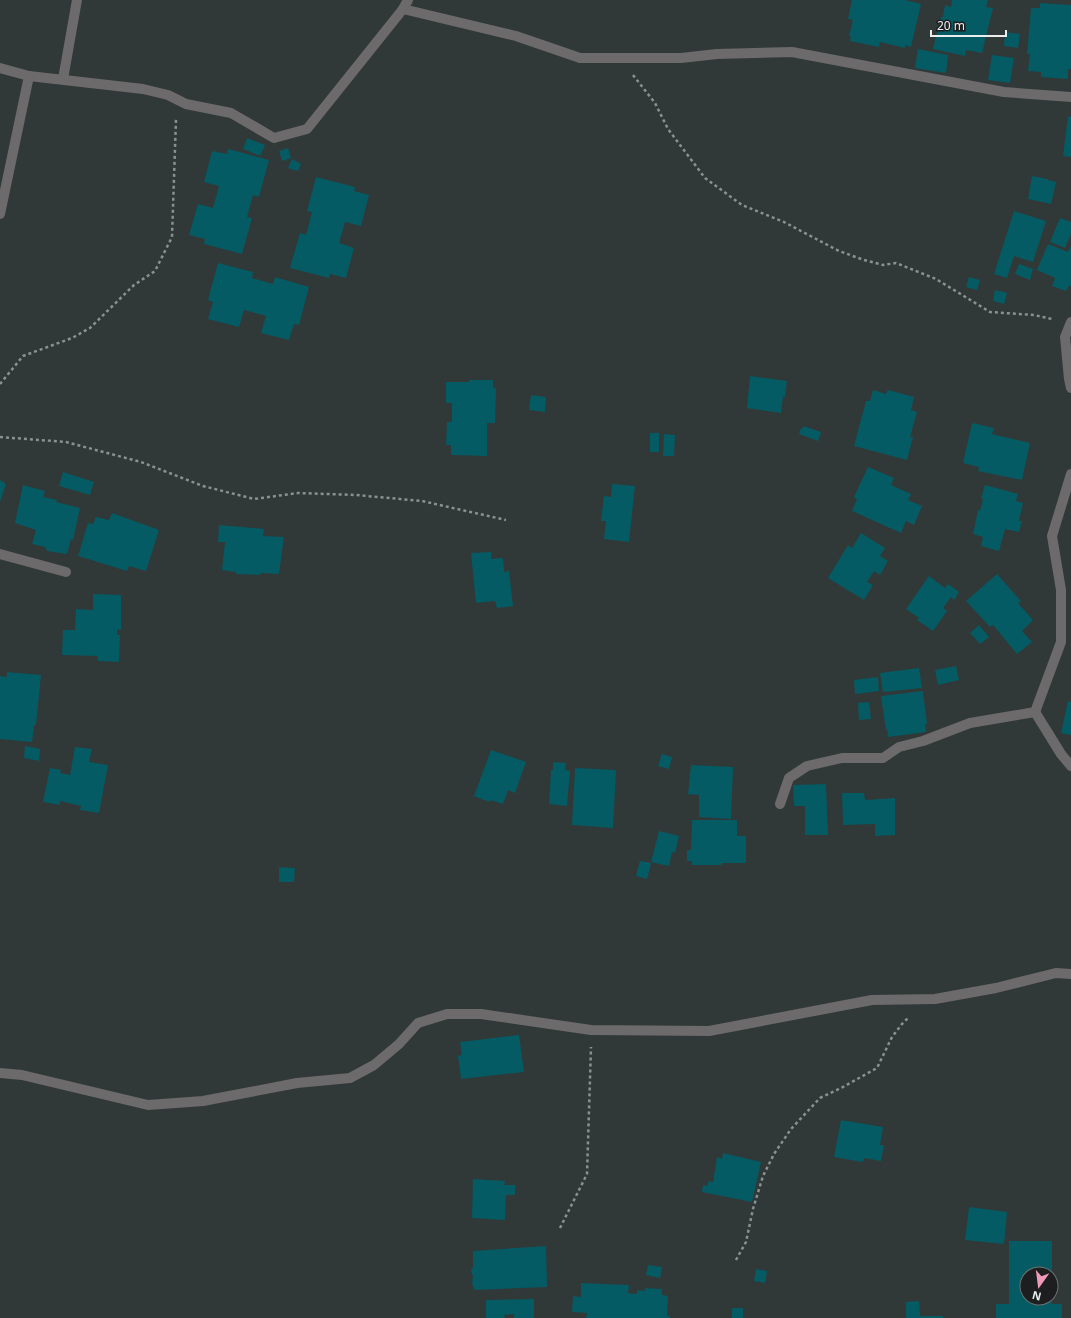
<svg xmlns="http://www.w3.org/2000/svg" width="1071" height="1318" font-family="'Noto Sans',sans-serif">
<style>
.building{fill:#055b63}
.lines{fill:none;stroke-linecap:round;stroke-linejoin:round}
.path{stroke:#8b9191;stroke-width:2.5;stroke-dasharray:3 3;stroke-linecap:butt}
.street{stroke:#6d6a6b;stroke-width:10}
</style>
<rect width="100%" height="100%" fill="#313838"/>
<g class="building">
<polygon points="852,0 905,0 921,4 911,47 905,45 905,48 880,42 879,47 850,41 851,37 849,36 853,20 848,19"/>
<polygon points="952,0 988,0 986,7 993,8 982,53 966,50 965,56 933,49 941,17 943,17 945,5 951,7"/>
<polygon points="1040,3 1071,5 1071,69 1068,69 1068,79 1041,77 1041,72 1028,71 1030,54 1027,54 1031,8 1040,8"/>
<polygon points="1005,32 1020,34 1018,48 1004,46"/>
<polygon points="918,49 948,55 946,73 915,68"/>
<polygon points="992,55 1014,58 1010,83 988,80"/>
<polygon points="1068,116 1071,117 1071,157 1063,156"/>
<polygon points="247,138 265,145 260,156 243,149"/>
<polygon points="288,148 291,158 282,161 279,151"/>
<polygon points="228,149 269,160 259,197 253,195 247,217 252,218 242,254 204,244 205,239 189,235 198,204 213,208 219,186 204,182 212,151 227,154"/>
<polygon points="292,159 301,164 298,171 288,168"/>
<polygon points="1032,176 1048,179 1048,180 1056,182 1051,204 1028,199"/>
<polygon points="316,177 355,187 354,191 369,195 361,226 345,222 339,243 354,248 346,278 330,274 329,278 290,268 300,233 306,235 312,212 307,211"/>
<polygon points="1014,211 1046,221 1033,262 1014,256 1007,278 994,274"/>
<polygon points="1060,218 1071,222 1071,234 1065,248 1050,242"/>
<polygon points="1048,244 1068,252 1071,246 1071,286 1069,286 1066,291 1052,286 1055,278 1037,270"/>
<polygon points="218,263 253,272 252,278 273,284 275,277 309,287 299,325 294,324 289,340 261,333 266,316 244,310 239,327 208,319 213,302 208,300"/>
<polygon points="1019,264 1033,269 1030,280 1015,274"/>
<polygon points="969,277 980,280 977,290 966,287"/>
<polygon points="995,290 1007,293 1004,304 993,301"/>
<polygon points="750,376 787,381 785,397 783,396 781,413 747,408"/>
<polygon points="469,380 493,380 493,388 496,388 495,423 487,423 487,456 451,455 451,445 446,445 447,422 452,422 452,403 446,403 446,382 469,382"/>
<polygon points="873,390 886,394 888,390 914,397 911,410 917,412 910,437 913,437 907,460 854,446 866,401 870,401"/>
<polygon points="531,395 546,397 545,412 529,410"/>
<polygon points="972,423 994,428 992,434 1030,443 1022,480 978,471 979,467 963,463"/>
<polygon points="803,426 821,432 818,441 799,434 801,428 802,429"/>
<rect x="650" y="433" width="9" height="19"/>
<polygon points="664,434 675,435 674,456 663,456"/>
<polygon points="868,467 894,478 891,485 911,494 908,500 922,506 914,525 906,521 901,533 852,511 857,499 854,497"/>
<polygon points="63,472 94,482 90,495 59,486"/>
<polygon points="0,480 6,484 0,502"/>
<polygon points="612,484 635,486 629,542 604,539 606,521 601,521 604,496 611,497"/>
<polygon points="23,485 45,491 43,497 57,500 56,502 80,508 73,540 71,539 67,554 47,551 45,547 32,544 36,530 15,523"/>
<polygon points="985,485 1018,494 1016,501 1023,503 1019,521 1022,521 1019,532 1005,529 999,551 981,546 983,537 973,534 978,510 980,511 983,499 981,498"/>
<polygon points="112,513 159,530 146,571 129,566 127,571 78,556 88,523 93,524 96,517 109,520"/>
<polygon points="219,525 264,529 263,536 284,537 279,574 261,573 260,575 236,574 236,572 222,570 225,542 218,542"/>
<polygon points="861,533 885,548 880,556 888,561 880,575 874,571 867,582 873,585 864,600 828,578 848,545 852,548"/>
<polygon points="491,552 491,559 503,558 504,572 509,571 513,606 497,608 495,601 476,603 471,553"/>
<polygon points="997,574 1021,601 1018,603 1033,620 1022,631 1032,642 1017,654 993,625 990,627 966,601"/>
<polygon points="929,576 945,588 948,584 959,592 954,600 951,597 943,608 947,611 933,631 917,620 919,618 906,609"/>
<polygon points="93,594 121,595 121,630 117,629 117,635 120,635 119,662 98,661 97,656 62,655 63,630 75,630 76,609 93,610"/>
<polygon points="979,625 989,637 980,644 970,633"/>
<polygon points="956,666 959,680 938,685 935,670"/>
<polygon points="919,668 922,688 883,692 880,673"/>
<polygon points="7,672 41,675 36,725 34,725 32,742 0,739 0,676 7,677"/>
<polygon points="878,677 879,691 855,694 854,680"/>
<polygon points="923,691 927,724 925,724 926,732 888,737 887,729 886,730 881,696"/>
<polygon points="1068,701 1071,702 1071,735 1061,733"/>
<polygon points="869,702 871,719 859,720 858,703"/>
<polygon points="25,746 40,749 39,761 24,758"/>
<polygon points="75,747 92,749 89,762 108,765 99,813 80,810 81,806 60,801 60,805 43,802 50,768 61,770 60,773 70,775"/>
<polygon points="491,750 526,762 515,793 508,790 503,804 490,800 489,802 474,796"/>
<polygon points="662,754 672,757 669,769 658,766"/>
<polygon points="553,762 566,763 565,770 570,771 567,806 549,804 551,770 553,770"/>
<polygon points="691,765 733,767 731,819 699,817 699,795 688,794"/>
<polygon points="575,768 616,770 613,828 572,825"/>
<polygon points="826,784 828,835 805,835 805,806 794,806 793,785"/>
<polygon points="842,793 864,793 865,800 895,798 895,835 875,836 875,824 843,825"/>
<polygon points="692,820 737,820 737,836 746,836 746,863 722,863 721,865 692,865 692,861 687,861 687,850 691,850"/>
<polygon points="659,831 679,836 675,853 672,852 669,866 651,862"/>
<polygon points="640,861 651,863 647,879 636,876"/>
<polygon points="279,867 295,868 294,882 279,882"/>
<polygon points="519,1035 524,1072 461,1079 458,1056 462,1055 460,1042"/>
<polygon points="841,1120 883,1127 880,1145 884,1145 881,1161 864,1158 863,1162 834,1157"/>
<polygon points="723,1153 761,1162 752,1202 702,1192 703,1185 707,1186 709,1181 713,1182 717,1157 722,1159"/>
<polygon points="473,1179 505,1181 504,1185 515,1185 515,1195 506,1195 505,1220 472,1218"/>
<polygon points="969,1207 1007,1212 1004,1244 965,1240"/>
<polygon points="1009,1241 1052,1241 1052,1274 1027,1274 1027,1298 1052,1298 1052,1304 1062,1304 1062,1318 996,1318 996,1304 1009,1304"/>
<polygon points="546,1246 547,1287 474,1290 473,1285 472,1284 473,1275 472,1275 471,1268 473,1268 473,1251"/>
<polygon points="648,1265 662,1267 660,1278 646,1275"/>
<polygon points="756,1269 767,1271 765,1283 754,1281"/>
<polygon points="581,1283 629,1285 628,1293 637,1294 637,1290 645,1291 645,1288 662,1289 662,1295 668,1296 667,1316 670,1316 670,1318 586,1318 587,1313 572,1312 573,1296 581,1297"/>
<polygon points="534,1299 534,1318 514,1318 514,1314 504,1315 505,1318 486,1318 486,1300"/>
<polygon points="919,1301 920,1316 943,1316 943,1318 906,1318 906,1302"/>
<rect x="732" y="1308" width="11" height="10"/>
</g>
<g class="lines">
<g class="path">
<polyline points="633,75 655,103 668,129 705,178 742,205 784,222 839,251 864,260 883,265 896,263 936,279 990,312 1034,315 1052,319"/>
<polyline points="0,384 23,356 72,338 90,328 134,285 155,271 172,237 176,119"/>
<polyline points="0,437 66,442 141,462 203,486 254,499 298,493 356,495 422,501 506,520"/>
<polyline points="560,1228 587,1174 591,1047"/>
<polyline points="736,1260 746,1242 753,1209 763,1176 774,1154 791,1129 820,1098 843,1087 877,1068 892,1037 902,1024 909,1017"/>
</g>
<g class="street">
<polyline points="403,9 408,0"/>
<polyline points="0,68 29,76 143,89 168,95 186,104 231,113 274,138 307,129 403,9 516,36 580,58 681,58 717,54 792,52 1004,92 1071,97"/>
<polyline points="63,79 77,0"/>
<polyline points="0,214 29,76"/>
<polyline points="1071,322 1065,337 1069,379 1071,388"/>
<polyline points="0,554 66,572"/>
<polyline points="1035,712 1061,754 1071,766"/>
<polyline points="780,804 789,778 807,766 842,758 883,758 899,747 923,741 970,723 1035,712 1061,642 1061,590 1052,536 1071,474"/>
<polyline points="0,1073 22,1075 148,1105 203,1101 297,1083 350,1078 374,1065 399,1044 418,1023 447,1014 481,1014 591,1030 709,1031 872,1000 935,999 996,988 1056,973 1071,974"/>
</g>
</g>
<g transform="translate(1039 1286) rotate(194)"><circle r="19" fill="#1c1e1f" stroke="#6e7172"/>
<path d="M0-3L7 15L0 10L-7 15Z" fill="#ef9ab8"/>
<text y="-6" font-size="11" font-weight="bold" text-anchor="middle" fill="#eaeeef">N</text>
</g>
<path d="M931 30v6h75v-6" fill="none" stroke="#eaeeef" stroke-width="2"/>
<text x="937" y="30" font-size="12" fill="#eaeeef" stroke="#1c1e1f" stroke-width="3" paint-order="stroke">20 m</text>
</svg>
